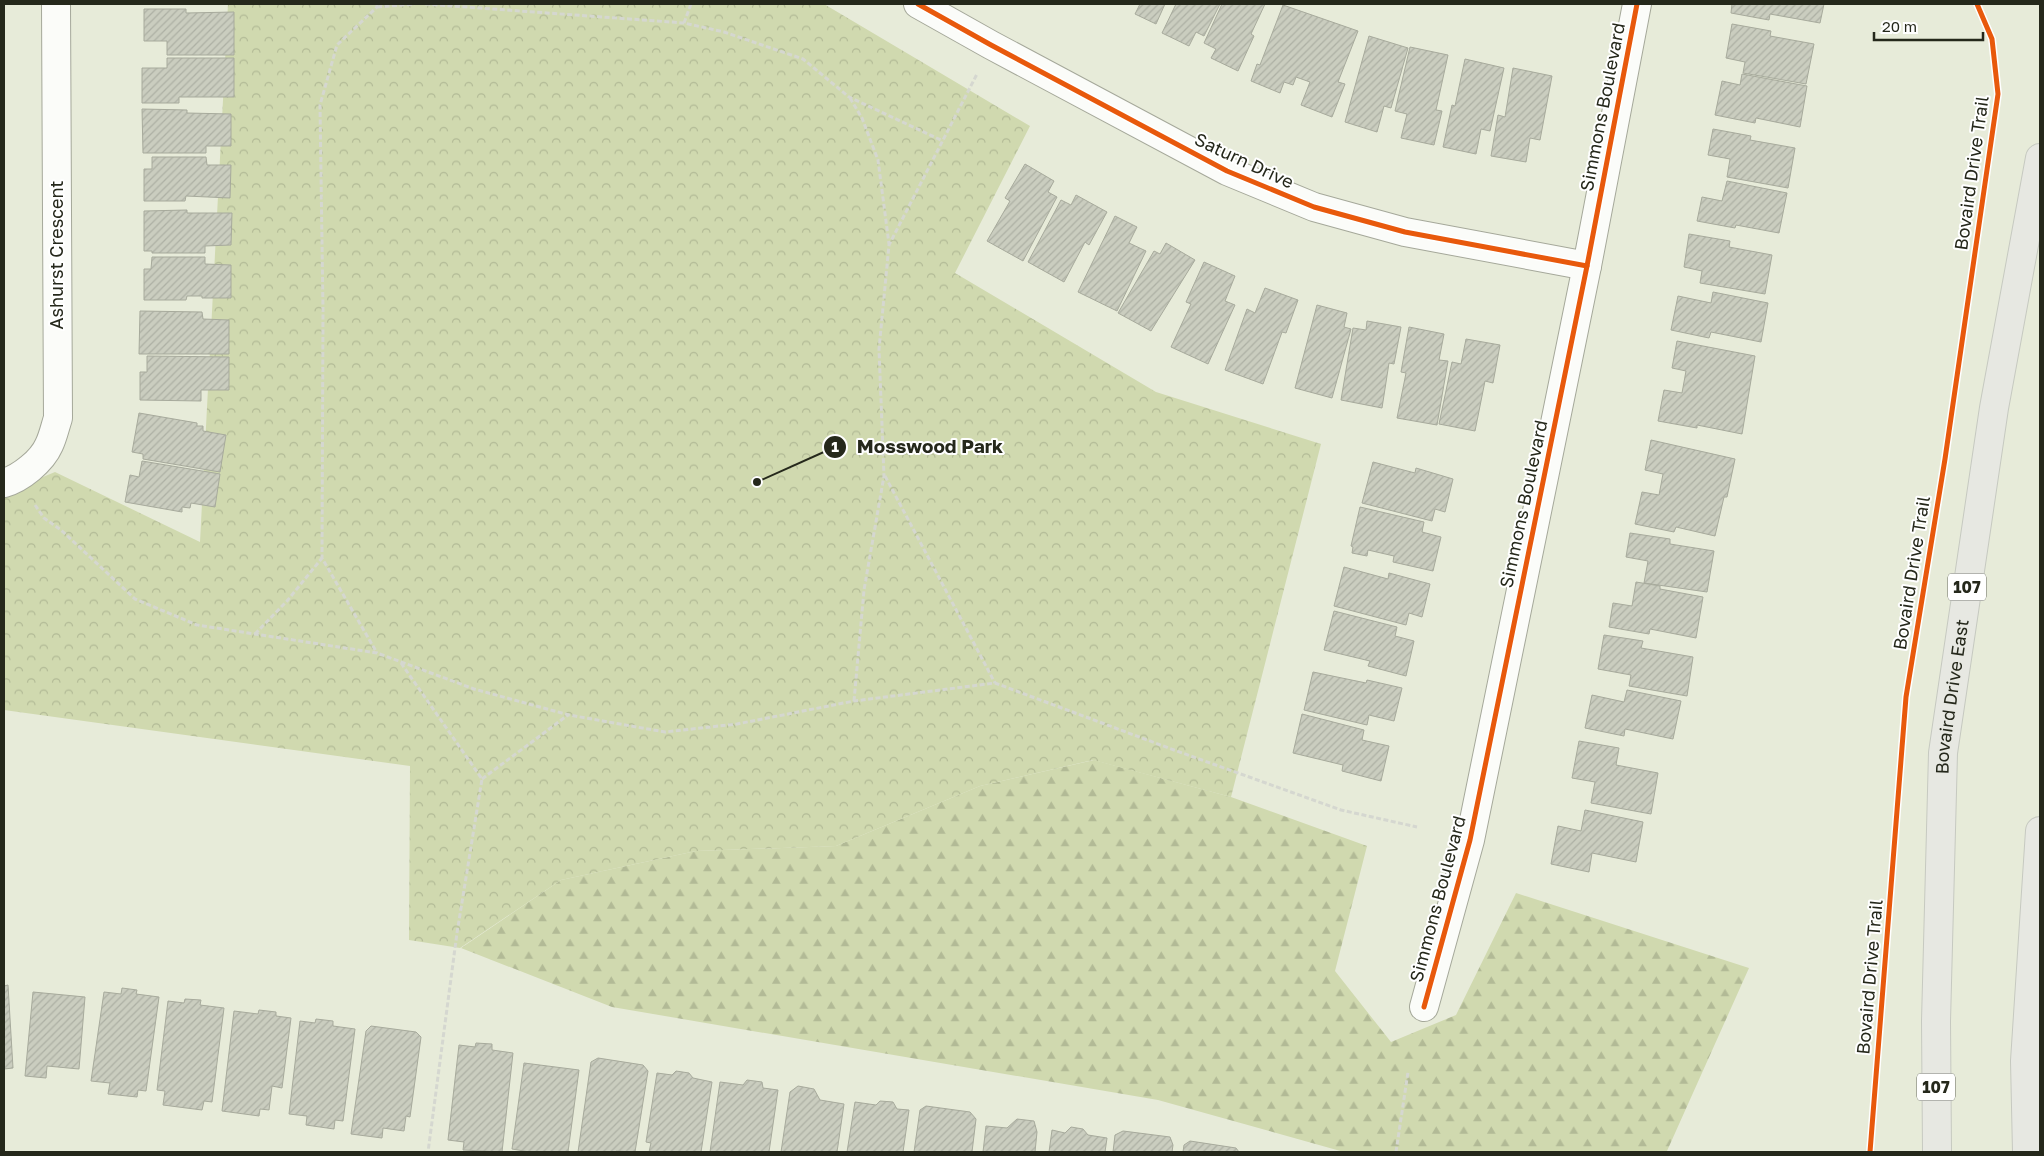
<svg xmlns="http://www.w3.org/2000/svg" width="2044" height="1156" font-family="'Golos Text',sans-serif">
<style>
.forest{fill:url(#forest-firs)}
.park{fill:url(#park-crowns)}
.building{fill:url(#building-hatch);stroke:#a7aa9c}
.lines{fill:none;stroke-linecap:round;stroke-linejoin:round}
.minor-casing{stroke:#a5a89a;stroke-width:30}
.major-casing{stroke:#c6c9c0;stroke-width:30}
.path{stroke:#d5d7d0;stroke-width:3;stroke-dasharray:5 2.5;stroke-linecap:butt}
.minor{stroke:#fbfcf9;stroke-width:28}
.major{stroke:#e7e8e2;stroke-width:28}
.cycleway-casing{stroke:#fff;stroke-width:8}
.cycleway{stroke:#e8590c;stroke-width:5}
.labels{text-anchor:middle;stroke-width:4;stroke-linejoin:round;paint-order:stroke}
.shield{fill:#fff;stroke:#66685f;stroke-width:1}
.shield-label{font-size:16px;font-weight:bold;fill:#25281b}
.street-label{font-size:18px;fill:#25281b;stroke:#fff}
.leader{fill:none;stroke:#25281b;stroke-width:2}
.callout-dot{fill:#25281b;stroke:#fff;stroke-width:2}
.mark-label{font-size:15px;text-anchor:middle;font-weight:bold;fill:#fff}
.callout-label{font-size:19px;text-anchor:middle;font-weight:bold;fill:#25281b;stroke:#fff;stroke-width:4;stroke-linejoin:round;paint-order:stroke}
</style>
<defs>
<pattern id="forest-firs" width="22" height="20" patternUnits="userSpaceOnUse" patternTransform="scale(1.25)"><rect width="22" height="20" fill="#d0d9af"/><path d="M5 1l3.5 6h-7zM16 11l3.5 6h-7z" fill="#b2ba96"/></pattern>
<pattern id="park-crowns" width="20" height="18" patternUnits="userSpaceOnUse" patternTransform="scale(1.25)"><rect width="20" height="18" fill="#d0d9af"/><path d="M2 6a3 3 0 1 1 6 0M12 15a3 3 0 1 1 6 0" fill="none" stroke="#b2ba96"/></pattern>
<pattern id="building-hatch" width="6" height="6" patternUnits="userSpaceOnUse" patternTransform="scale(1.25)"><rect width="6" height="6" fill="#cacdbf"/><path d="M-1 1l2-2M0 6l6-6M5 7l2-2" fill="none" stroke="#adb0a4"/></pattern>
</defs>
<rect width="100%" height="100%" fill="#e7ebd9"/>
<polygon class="forest" points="1094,760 1231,797 1367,846 1335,971 1391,1042 1456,1015 1516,893 1749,968 1667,1151 1663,1152 1344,1152 1158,1100 612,1007 461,948 561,880 696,851 836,846 980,786"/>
<polygon class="park" points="228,4 824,4 1030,126 955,273 1156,392 1321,444 1231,797 1093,760 980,786 836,846 696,851 561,880 460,948 409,940 410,766 4,710 4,493 55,472 200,542"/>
<g class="building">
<polygon points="1140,4 1165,4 1156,24 1135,14"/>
<polygon points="1176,4 1220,4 1204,36 1196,32 1189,46 1162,33"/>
<polygon points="1222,4 1265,4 1251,34 1254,36 1238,71 1211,58 1216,49 1204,43"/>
<polygon points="1732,4 1824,4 1820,23 1770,14 1769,20 1731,13"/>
<polygon points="1283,5 1358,31 1338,82 1345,84 1332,117 1301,105 1310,82 1296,77 1293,85 1284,82 1280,93 1251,81 1257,64 1260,65"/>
<polygon points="144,9 186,9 186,13 234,12 234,55 167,55 167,41 144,41"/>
<polygon points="1732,24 1771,31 1770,36 1814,44 1806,84 1743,73 1745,62 1726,58"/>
<polygon points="1369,36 1408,48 1391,108 1384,106 1377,132 1345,122"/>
<polygon points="1410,47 1448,55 1436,110 1442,111 1434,145 1401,138 1407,114 1395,111"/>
<polygon points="167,58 234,58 234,97 179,97 179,103 142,103 142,68 167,68"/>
<polygon points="1465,59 1504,68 1490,131 1481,129 1476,154 1443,147 1452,105 1455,106"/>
<polygon points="1513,68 1552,76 1540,140 1530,138 1526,162 1491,156 1498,115 1505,117"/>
<polygon points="1742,74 1807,86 1800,127 1756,118 1755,123 1715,115 1722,81 1740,85"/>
<polygon points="142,109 187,110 187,113 231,114 231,146 206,146 206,153 143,153"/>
<polygon points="1713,129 1751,136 1750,140 1795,148 1788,188 1727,177 1730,159 1708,155"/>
<polygon points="152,157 206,157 207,165 231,165 230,198 186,196 185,201 144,201 144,169 152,169"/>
<polygon points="1025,164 1054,181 1048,192 1057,197 1023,261 987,241 1010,201 1005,198"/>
<polygon points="1727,181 1787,193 1779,233 1736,225 1735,228 1697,221 1702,197 1722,201"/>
<polygon points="1076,195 1107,212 1089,245 1085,242 1064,282 1028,262 1061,200 1071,205"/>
<polygon points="187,210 187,213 232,213 231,245 205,246 205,253 152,253 152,251 144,251 144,211"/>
<polygon points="1115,216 1137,227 1129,243 1146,251 1117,311 1078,292"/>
<polygon points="1689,234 1730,241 1729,247 1772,255 1765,294 1700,283 1702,271 1684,267"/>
<polygon points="1166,243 1195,260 1151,331 1118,313 1154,251 1160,254"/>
<polygon points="152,257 205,257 205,264 231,265 231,298 202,298 202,296 187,296 186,300 144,300 144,269 151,269"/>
<polygon points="1204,262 1235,276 1225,301 1235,305 1208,364 1171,347 1191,304 1186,302"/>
<polygon points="1265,288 1298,300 1286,333 1282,332 1263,384 1225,370 1247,309 1255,313"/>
<polygon points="1713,292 1768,303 1761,342 1711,332 1709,338 1671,330 1678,296 1711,303"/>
<polygon points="1317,305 1347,313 1344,327 1351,329 1332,398 1295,388"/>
<polygon points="140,311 202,312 203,319 229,320 229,354 139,354"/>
<polygon points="1367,321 1401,327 1394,364 1389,363 1382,408 1341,400 1353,328 1366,330"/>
<polygon points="1409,327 1444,334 1439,360 1448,361 1437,425 1397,418 1406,373 1401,372"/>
<polygon points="1466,339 1500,345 1493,383 1485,381 1475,431 1439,424 1452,362 1461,364"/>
<polygon points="1677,341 1755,356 1742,434 1697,425 1697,428 1658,421 1664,390 1682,393 1686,371 1672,368"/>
<polygon points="147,356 229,357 229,390 201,390 201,401 140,400 140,372 147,372"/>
<polygon points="139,413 197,423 197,426 203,426 203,431 226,435 220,472 143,459 143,454 132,452"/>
<polygon points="1651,440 1735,459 1727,497 1724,497 1715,536 1676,527 1674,532 1635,524 1642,492 1659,495 1663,474 1645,470"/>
<polygon points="142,461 220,474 215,507 191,503 190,508 182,507 182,512 125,502 130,475 139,477"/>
<polygon points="1373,462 1415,473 1416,468 1453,479 1445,512 1435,509 1432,521 1362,503"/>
<polygon points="1360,507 1424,522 1422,532 1441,537 1433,571 1393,562 1394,556 1368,550 1367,556 1352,553 1353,547 1351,546"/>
<polygon points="1630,533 1670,539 1670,544 1714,551 1707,592 1644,583 1648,561 1626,557"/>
<polygon points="1344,567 1388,579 1389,573 1430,584 1422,617 1409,613 1406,625 1334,606"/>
<polygon points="1636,582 1660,586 1660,589 1703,597 1696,638 1650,629 1649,634 1609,627 1613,603 1632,606"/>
<polygon points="1334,611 1397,627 1395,636 1414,641 1406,676 1368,666 1370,661 1324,650"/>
<polygon points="1604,635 1643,641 1641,648 1693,657 1687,696 1629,686 1631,675 1598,669"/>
<polygon points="1313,672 1366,683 1367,680 1402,688 1394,721 1369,715 1367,725 1304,710"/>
<polygon points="1627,690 1681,701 1673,739 1625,729 1624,736 1585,728 1592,695 1624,702"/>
<polygon points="1302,714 1364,730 1362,740 1389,746 1381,781 1342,771 1343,765 1293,753"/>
<polygon points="1579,741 1619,748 1616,765 1658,773 1651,814 1591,803 1595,782 1572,778"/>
<polygon points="1585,810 1643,822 1636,862 1592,853 1589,872 1551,864 1558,826 1581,831"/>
<polygon points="8,985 13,1068 4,1069 4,986"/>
<polygon points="122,988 137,990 136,994 159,997 146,1091 138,1090 137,1097 108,1094 110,1083 91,1081 104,992 121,994"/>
<polygon points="33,992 85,997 79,1069 47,1066 46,1078 25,1076"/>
<polygon points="185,999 201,1000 200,1005 224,1008 212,1102 204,1101 202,1110 163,1105 165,1091 157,1090 168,1001 184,1003"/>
<polygon points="259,1010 276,1012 276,1016 291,1018 282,1088 272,1086 269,1110 260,1109 259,1116 222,1111 234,1011 258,1014"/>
<polygon points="316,1019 333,1021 333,1026 355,1029 343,1121 335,1120 334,1129 306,1125 307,1116 289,1114 300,1021 315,1023"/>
<polygon points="371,1026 416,1032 421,1037 410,1117 406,1116 404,1131 383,1128 382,1138 351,1134 366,1031"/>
<polygon points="476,1043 492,1044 492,1050 513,1053 502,1152 463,1150 464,1142 448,1140 459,1045 475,1047"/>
<polygon points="598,1058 643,1065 648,1071 635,1152 616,1151 616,1152 578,1152 591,1062"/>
<polygon points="524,1063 579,1070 568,1152 530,1152 512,1149"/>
<polygon points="676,1071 689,1073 693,1078 712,1082 701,1152 649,1152 651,1143 646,1142 657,1073 672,1075"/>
<polygon points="747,1080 762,1082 763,1088 778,1090 769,1152 710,1152 720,1082 743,1085"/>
<polygon points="798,1086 814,1089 820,1100 844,1104 837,1152 781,1152 790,1092"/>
<polygon points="880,1101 893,1102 897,1109 909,1110 903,1152 847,1152 855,1102 876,1105"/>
<polygon points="926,1106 970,1112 976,1119 972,1152 914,1152 920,1110"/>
<polygon points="1017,1119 1034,1121 1037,1132 1035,1152 983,1152 986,1126 1007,1128"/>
<polygon points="1071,1127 1083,1129 1088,1135 1107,1138 1105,1152 1049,1152 1052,1130 1065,1133"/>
<polygon points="1123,1131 1170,1137 1173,1145 1172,1152 1113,1152 1115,1135"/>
<polygon points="1190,1141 1236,1148 1239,1152 1183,1152 1184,1145"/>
</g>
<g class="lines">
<defs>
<g id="minor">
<polyline points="918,4 991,45 1227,171 1314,207 1405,232 1587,266"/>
<path d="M 4,483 C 21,478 42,461 49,445 C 53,437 55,427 58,418 L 56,4"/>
<polyline points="1424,1007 1470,840 1587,266 1637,4"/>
</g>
<g id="major">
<path id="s1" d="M 1937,1152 L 1936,1021 L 1943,753 L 1994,408 L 2040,158"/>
<polyline points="2027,1152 2025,1061 2040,831"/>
</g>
</defs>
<use href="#minor" class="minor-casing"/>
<use href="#major" class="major-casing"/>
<g class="path">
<polyline points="377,4 377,7 337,45 320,105 323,310 322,558 377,653"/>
<polyline points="425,4 684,23 724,32 803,59 849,97 943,141"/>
<polyline points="377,7 415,4"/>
<polyline points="684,23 691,4"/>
<polyline points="850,98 862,118 878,160 889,244"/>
<polyline points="885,476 995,683"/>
<polyline points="35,505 44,518 61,530 135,599 197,625 377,653 474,689 569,715 665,732 737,724 854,701 995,683 1174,750 1341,810 1417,827"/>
<polyline points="255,634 287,601 322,558"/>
<polyline points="401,663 482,779 457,933 428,1152"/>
<polyline points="854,701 864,590 884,476 879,349 889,245 977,74"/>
<polyline points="482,779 568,715"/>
<polyline points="1396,1152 1408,1072"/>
</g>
<use href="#minor" class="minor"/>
<use href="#major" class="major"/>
<defs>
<g id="cycleway">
<polyline points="918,4 991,45 1227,171 1314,207 1405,232 1587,266"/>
<polyline points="1424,1007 1470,840 1587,266 1637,4"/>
<polyline points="1870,1152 1906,697 1945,459 1998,94 1992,39 1977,4"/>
</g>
</defs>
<use href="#cycleway" class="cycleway-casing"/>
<use href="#cycleway" class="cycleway"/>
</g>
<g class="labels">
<g class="shield">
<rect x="1948" y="573.5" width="38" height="27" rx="4"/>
<rect x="1917" y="1073.5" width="38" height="27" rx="4"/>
</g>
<g class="shield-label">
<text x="1967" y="593">107</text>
<text x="1936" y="1093">107</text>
</g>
<g class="street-label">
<text transform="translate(1603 107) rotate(-79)" y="6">Simmons Boulevard</text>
<text transform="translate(1244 161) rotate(25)" y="6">Saturn Drive</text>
<text transform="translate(1972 173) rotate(-82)" y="6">Bovaird Drive Trail</text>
<text transform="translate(57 255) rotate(-90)" y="6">Ashurst Crescent</text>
<text transform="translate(1524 504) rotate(-78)" y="6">Simmons Boulevard</text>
<text transform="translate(1912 573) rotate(-81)" y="6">Bovaird Drive Trail</text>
<text dy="6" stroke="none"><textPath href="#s1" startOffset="456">Bovaird Drive East</textPath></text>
<text transform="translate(1438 899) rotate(-75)" y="6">Simmons Boulevard</text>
<text transform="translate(1870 977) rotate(-85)" y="6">Bovaird Drive Trail</text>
</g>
</g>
<path class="leader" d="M757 482L835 447"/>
<g class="callout-dot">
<circle cx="757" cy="482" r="5"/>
<circle cx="835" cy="447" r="12"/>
</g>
<g class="mark-label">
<text x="835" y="452">1</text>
</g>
<g class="callout-label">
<text x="930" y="453">Mosswood Park</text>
</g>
<rect width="2044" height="1156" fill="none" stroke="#25281b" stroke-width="10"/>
<path d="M1874 32v8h109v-8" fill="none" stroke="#25281b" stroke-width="2.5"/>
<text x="1882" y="32" font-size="15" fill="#25281b" stroke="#ffffff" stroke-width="4" paint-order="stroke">20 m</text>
</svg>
